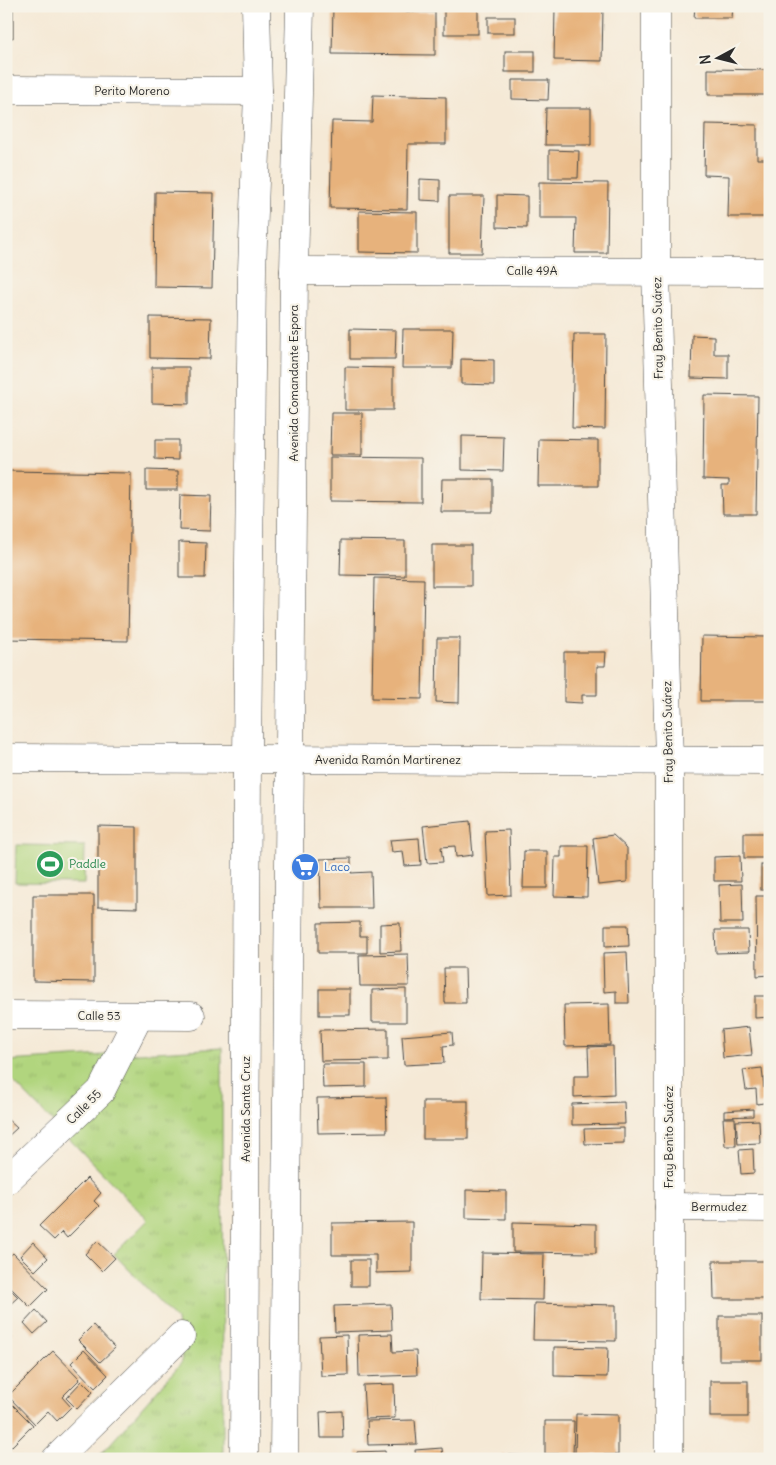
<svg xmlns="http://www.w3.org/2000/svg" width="776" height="1465" font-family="Delius,sans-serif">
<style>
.grass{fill:#b1d57e;stroke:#6e8054}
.park{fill:url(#park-tufts);stroke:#6e8054}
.building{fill:#e7b27c}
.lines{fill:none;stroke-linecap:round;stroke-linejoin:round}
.minor-casing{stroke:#494845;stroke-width:29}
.major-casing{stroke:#494845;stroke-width:29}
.minor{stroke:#fff;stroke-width:28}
.major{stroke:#fff;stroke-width:28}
.labels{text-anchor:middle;stroke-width:4.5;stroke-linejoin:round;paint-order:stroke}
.street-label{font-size:12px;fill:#2b2b2b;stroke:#f7f3e8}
.leisure-label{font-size:12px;fill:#27864d;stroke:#f7f3e8;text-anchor:start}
.shop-label{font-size:12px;fill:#366cbe;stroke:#f7f3e8;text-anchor:start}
</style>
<defs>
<pattern id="park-tufts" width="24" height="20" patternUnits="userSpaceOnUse" patternTransform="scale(1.25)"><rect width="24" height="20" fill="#b1d57e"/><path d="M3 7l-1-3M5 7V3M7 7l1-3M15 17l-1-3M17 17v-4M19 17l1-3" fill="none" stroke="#98b76d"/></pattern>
</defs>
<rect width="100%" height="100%" fill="#f7f3e8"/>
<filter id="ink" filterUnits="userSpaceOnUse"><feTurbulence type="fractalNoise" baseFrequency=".02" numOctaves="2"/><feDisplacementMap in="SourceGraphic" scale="10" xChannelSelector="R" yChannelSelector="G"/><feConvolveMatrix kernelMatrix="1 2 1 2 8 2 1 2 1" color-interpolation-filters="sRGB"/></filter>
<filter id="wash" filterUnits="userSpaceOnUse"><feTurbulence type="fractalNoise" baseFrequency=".0096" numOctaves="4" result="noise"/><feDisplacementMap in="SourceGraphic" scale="20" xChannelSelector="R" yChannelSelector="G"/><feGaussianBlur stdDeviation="1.12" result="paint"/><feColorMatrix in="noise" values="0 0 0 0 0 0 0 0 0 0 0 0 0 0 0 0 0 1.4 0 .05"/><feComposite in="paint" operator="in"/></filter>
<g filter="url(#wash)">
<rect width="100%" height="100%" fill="#f5e9d6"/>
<polygon class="grass" points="16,845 85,846 84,884 15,883"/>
<polygon class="park" points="222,1048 223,1459 97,1459 182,1362 177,1320 114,1254 148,1220 6,1074 6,1061"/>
<g id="blocks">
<g class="building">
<polygon points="6,6 13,6 13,38 6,37"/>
<polygon points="333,6 354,6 354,11 435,12 435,55 332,54"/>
<rect x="444" y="6" width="34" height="28"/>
<polygon points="695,6 733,6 732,18 694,18"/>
<polygon points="555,7 603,8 602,61 554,60"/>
<rect x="488" y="17" width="27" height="16"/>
<rect x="505" y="51" width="30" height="21"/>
<polygon points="708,69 770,70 770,95 708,95"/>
<polygon points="512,80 549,80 548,100 512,99"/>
<polygon points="373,95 446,97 446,144 408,144 407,209 330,208 332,121 372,122"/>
<polygon points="546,108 591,108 591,145 545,145"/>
<polygon points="705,124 757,125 757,159 768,159 767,217 728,217 729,176 704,175"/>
<polygon points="549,150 579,151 578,178 549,178"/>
<polygon points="420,179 440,180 440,201 420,200"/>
<polygon points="539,182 608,183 607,253 575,253 576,218 539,218"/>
<polygon points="155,192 214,193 212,288 154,287"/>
<polygon points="497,195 527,196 527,228 497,227"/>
<polygon points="449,196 484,196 482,253 449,253"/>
<polygon points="359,211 417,212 417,253 359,252"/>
<polygon points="150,317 211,318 210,359 150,358"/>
<polygon points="350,329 396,330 395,359 350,359"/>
<polygon points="403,329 453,329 452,368 402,368"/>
<polygon points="574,334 606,334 605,429 572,428"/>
<polygon points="692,335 714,336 714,354 728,354 728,379 691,378"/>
<polygon points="461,359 494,360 494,385 461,384"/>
<polygon points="152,367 189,367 189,404 152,403"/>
<polygon points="345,367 393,368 393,410 345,410"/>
<polygon points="704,395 758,396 756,514 723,514 722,485 729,485 729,480 703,479"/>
<polygon points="331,413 362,413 362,455 330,455"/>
<polygon points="462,436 504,437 503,471 462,470"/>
<polygon points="539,439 598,440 598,486 538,486"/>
<polygon points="155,440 178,440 178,460 155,459"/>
<polygon points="330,457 421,458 421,502 330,501"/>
<polygon points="146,470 178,471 178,490 146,490"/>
<polygon points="6,471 131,473 128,641 6,639"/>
<polygon points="442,479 493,479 493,512 441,512"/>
<polygon points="180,495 211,496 210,531 179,530"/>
<polygon points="341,540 405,541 405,576 340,575"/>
<polygon points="179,542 206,543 205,578 179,578"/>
<rect x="432" y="545" width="39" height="41"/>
<polygon points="374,578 424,579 422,699 372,698"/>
<polygon points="702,636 768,637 767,701 701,701"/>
<polygon points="437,638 460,638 459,703 436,702"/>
<polygon points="564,652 606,652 605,666 597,666 597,695 582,695 582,703 564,702"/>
<polygon points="470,821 473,855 456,857 455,846 441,847 443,862 427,863 423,826"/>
<polygon points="98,826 137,827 137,908 98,907"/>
<polygon points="509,830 511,895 488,896 485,831"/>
<rect x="744" y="833" width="26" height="25"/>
<polygon points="613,835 627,848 627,882 598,885 593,838"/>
<polygon points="419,838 421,865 405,866 403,851 392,852 390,840"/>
<polygon points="561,846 588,846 587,897 554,896 555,857 561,857"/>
<polygon points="524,851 547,851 547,888 523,888"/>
<polygon points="740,856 741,881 714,881 714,857"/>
<polygon points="351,858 351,873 371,872 372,908 321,908 320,859"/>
<rect x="761" y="865" width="9" height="25"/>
<polygon points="742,884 743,923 720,923 719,885"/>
<polygon points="33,895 94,895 94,982 33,981"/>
<polygon points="756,896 770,896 770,975 757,976"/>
<polygon points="360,922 360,936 367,936 367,953 318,953 318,923"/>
<polygon points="400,923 401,951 380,952 380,924"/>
<polygon points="605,925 628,925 629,946 605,947"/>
<polygon points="715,930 748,930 749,952 716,953"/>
<polygon points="627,952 629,1003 616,1003 616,991 604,992 603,953"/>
<polygon points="408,954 409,986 360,986 359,955"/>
<polygon points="444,968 465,968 466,1003 445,1003"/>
<rect x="319" y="989" width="31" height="26"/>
<polygon points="406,989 406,1022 372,1022 372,990"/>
<polygon points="755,996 770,996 770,1017 755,1018"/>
<polygon points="609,1004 610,1045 565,1046 564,1005"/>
<polygon points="749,1027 752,1055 723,1058 721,1030"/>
<polygon points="388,1029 388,1060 321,1061 320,1030"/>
<polygon points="452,1032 453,1045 443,1046 444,1063 404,1065 402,1036"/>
<polygon points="613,1046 614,1095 574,1097 574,1076 589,1076 588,1047"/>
<polygon points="322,1064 366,1064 366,1087 323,1088"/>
<polygon points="762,1068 764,1088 764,1078 770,1078 770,1102 757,1104 756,1089 746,1090 743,1070"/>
<polygon points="386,1097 387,1132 318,1133 317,1098"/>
<rect x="423" y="1101" width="45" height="38"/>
<polygon points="624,1102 625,1124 572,1125 572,1104"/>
<polygon points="753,1109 753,1116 724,1117 724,1111"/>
<polygon points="6,1118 17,1128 6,1138"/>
<polygon points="723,1118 735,1118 736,1146 725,1146"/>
<polygon points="759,1120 760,1143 738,1144 736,1121"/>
<polygon points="624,1128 624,1143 585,1144 584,1129"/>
<polygon points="753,1149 754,1173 741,1174 739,1150"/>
<polygon points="87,1178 101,1193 94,1201 99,1206 67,1238 62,1232 54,1240 39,1226"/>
<polygon points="466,1190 506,1191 506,1219 466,1218"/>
<polygon points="412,1222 412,1272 376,1273 376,1255 332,1255 332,1223"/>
<polygon points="513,1222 596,1224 596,1253 513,1252"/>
<polygon points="97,1241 115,1258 102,1271 85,1254"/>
<polygon points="33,1242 48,1258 35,1271 20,1256"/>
<polygon points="13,1253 48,1289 30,1307 6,1283 6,1259"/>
<polygon points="482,1253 544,1254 543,1300 481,1299"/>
<rect x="351" y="1260" width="18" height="26"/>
<polygon points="713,1261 766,1261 766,1299 714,1299"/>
<polygon points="6,1285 18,1297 6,1308"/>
<polygon points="534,1303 616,1305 616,1341 533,1340"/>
<polygon points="391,1304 392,1330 335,1332 334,1306"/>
<polygon points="36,1310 47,1322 34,1334 24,1323"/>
<rect x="719" y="1316" width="43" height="44"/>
<polygon points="93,1325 115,1348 100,1362 78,1340"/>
<polygon points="6,1326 12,1332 6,1339"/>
<polygon points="392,1334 393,1352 416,1351 417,1375 359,1377 358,1335"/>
<polygon points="347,1335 348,1375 321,1376 319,1336"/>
<polygon points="554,1347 608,1348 607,1377 554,1376"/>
<polygon points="84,1350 108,1375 95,1388 71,1363"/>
<polygon points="53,1351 80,1379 62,1397 71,1407 57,1421 48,1411 35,1424 8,1396"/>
<polygon points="82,1381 93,1392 77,1409 66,1398"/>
<rect x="710" y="1381" width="38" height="36"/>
<polygon points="394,1384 395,1418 365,1419 363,1385"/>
<polygon points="6,1398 33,1425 6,1452"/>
<polygon points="342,1411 343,1438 321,1438 320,1412"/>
<polygon points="576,1414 618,1415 618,1455 575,1455"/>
<polygon points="415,1420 417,1444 368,1445 367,1421"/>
<polygon points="545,1421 574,1421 573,1454 545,1454"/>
<polygon points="442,1448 443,1459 416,1459 415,1450"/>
<polygon points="385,1451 386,1459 343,1459 343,1457 357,1457 357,1452"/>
<polygon points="503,1455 547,1456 547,1459 503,1459"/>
<rect x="570" y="1457" width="26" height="2"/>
</g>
</g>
</g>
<g filter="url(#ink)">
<use href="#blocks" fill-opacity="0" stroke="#494845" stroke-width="1"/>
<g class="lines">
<defs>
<g id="minor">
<polyline points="656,6 656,271 669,761 669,1459"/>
<polyline points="6,90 258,91"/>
<polyline points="294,271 770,272"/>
<polyline points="6,1015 191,1016"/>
<polyline points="6,1181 101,1091 139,1016"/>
<polyline points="669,1207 770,1208"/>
<polyline points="56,1459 181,1336"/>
</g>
<g id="major">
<polyline points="6,758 770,761"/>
<polyline points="244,1459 247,759 252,271 258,91 256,6"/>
<polyline points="284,1459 294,271 300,6"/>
</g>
</defs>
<use href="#minor" class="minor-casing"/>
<use href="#major" class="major-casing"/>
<use href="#minor" class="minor"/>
<use href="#major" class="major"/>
</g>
</g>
<defs>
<symbol id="stadium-disc" viewBox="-11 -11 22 22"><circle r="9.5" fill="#2e9e5b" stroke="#f7f3e8"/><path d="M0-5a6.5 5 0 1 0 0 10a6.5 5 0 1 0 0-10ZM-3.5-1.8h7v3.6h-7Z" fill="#fff"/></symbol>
<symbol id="supermarket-disc" viewBox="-11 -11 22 22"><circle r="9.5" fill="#3f7fe0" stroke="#f7f3e8"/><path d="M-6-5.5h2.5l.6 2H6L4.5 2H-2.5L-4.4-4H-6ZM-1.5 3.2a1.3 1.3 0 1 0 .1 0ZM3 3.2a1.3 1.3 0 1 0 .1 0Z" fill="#fff"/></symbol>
</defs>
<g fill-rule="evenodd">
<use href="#stadium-disc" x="34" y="848" width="32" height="32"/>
<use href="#supermarket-disc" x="289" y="851" width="32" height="32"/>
</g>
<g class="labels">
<g class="street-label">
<text x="132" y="95">Perito Moreno</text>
<text x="532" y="275">Calle 49A</text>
<text transform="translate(658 328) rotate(-91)" y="4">Fray Benito Suárez</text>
<text transform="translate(294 383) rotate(-90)" y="4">Avenida Comandante Espora</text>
<text transform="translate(668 732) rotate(-91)" y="4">Fray Benito Suárez</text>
<text x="388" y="764">Avenida Ramón Martirenez</text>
<text x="99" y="1020">Calle 53</text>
<text transform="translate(84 1107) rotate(-45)" y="4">Calle 55</text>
<text transform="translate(246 1109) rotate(-90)" y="4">Avenida Santa Cruz</text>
<text transform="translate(669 1137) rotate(-90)" y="4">Fray Benito Suárez</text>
<text x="719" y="1211">Bermudez</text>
</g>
<g class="leisure-label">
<text x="69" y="868">Paddle</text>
</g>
<g class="shop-label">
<text x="324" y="871">Laco</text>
</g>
</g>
<rect width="776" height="1465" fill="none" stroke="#f7f3e8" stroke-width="25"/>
<g transform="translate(718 58) rotate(263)" stroke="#f7f3e8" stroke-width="4" paint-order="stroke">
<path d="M0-4L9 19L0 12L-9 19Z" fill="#2b2b2b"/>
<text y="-8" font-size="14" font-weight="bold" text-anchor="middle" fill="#2b2b2b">N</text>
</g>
</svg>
